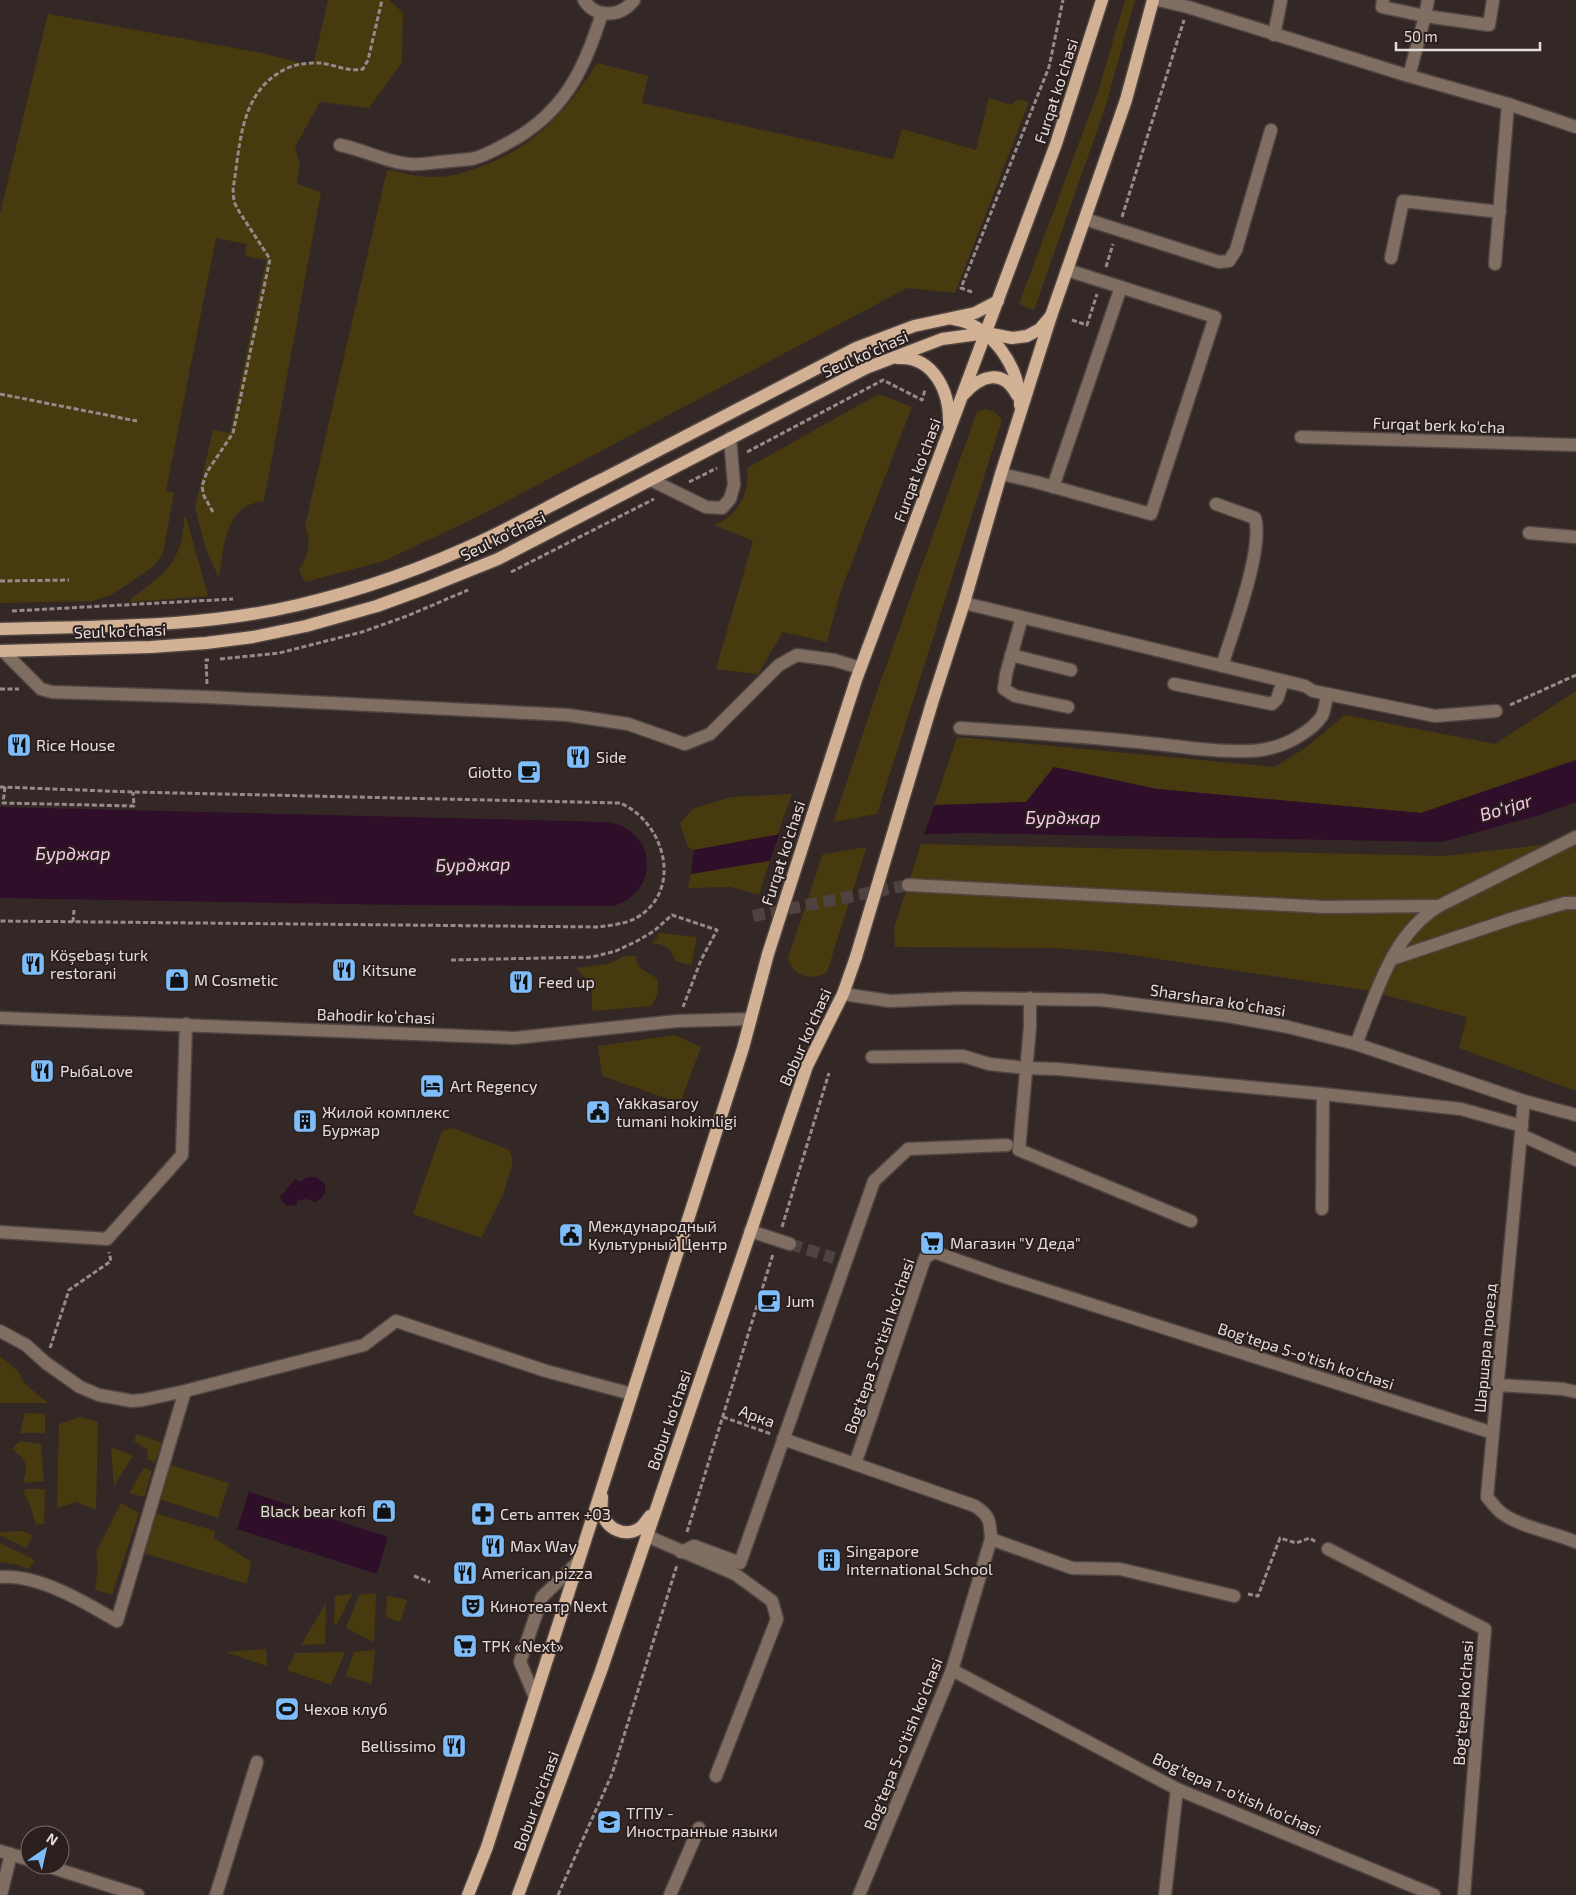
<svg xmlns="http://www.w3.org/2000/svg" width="1576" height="1895" font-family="'Exo 2',sans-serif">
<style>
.green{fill:#483a0f}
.water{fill:#2e0e28}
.pier{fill:#342826}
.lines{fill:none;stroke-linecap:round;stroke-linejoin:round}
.minor-tunnel{stroke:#4f4341;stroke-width:12;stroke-dasharray:12 6;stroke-linecap:butt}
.minor-casing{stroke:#504543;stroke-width:15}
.major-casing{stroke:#504543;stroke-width:15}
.path{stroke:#958b8a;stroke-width:3;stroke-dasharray:5 2.5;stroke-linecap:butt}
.minor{stroke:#7f6e61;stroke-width:12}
.major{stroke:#d3b195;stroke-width:12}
.major-bridge-casing{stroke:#504543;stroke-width:15;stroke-linecap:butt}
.major-bridge{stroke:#d3b195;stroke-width:12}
.labels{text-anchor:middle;stroke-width:4;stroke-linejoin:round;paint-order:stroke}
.street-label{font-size:16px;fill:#e5dddc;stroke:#2a1f1c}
.poi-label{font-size:16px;fill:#e5dddc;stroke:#2a1f1c;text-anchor:start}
.water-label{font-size:18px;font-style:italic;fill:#f9c7ed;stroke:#2a1f1c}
</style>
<rect width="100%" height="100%" fill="#342826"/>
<g class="green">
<path d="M 328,0 L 389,0 L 403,13 L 402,62 L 369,108 L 320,102 L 295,147 L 300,165 L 297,184 L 321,192 L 264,501 C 224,505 224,547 219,578 L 206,549 L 195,508 L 213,430 L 230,433 L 266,260 L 245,256 L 247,244 L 216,238 L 166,490 L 174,493 L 163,553 L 154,566 L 125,586 L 109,596 L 92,601 L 0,603 L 0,214 L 48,14 L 262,53 L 313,66 Z"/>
<polygon points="1125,0 1135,0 1105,108 1034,310 1019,304 1098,92"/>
<path d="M 597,63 L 648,76 L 642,103 L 893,159 L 902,129 L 976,150 L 989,98 L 1011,105 L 1018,99 L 1029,102 L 955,293 L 907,288 L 479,516 L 384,561 L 305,582 L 299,570 C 308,557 312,542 305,526 L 387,170 C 402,172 420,178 436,177 C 451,177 466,172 480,167 C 536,146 566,112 597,63 Z"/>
<path d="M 879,394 L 912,407 L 840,593 L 827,642 L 783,632 L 758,674 L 716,669 L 753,541 L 714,525 C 738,515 750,494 747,468 Z"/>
<path d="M 985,409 L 995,412 L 1002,420 L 827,972 C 812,982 792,976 788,958 L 879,686 L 977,412 Z"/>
<path d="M 186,517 L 208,596 L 132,602 L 130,601 L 132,598 C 164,574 183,562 184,518 Z"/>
<polygon points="1576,691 1576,760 1421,813 1157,789 1054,767 1026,802 934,805 957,737 1275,767 1305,748 1345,715 1495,744"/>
<polygon points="792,794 777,836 694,850 688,847 680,823 694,808 731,797"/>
<polygon points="1576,841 1576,1091 1459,1048 1467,1017 1366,990 1112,952 1054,948 895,947 894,928 921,844 1445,856"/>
<polygon points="770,860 759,895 731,887 688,888 691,874"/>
<path d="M 659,933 L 697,937 L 691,965 L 675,961 C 673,949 663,942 651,944 L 657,938 Z"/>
<path d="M 625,956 L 636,956 C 637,973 649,970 658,980 C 658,990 658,998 651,1006 L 592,1011 L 592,986 L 576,968 L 608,964 Z"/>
<polygon points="675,1035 701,1047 680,1103 602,1076 598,1046"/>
<polygon points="453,1128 509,1150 513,1161 503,1195 481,1238 413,1214 442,1131"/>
<polygon points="0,1356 18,1371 24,1383 48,1403 0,1403"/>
<polygon points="25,1413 45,1414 45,1433 20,1433"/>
<polygon points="80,1417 98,1422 96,1510 76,1502 57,1508 59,1424"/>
<polygon points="137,1434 162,1443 155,1462 147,1459 148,1450 134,1441"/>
<path d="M 20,1441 L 41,1444 L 44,1481 L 23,1483 C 29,1465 27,1460 12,1449 Z"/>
<polygon points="111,1447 133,1456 114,1486"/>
<polygon points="170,1465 229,1483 218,1518 159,1499"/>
<polygon points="144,1468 152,1471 144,1497 129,1493"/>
<polygon points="25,1489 45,1489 44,1524 36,1525 29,1502 24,1494"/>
<polygon points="121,1503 139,1513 112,1595 95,1590 98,1568 96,1552"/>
<polygon points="155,1513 215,1531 214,1538 251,1562 247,1584 143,1553"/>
<polygon points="23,1531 33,1536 26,1548 0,1535 0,1532"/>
<polygon points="0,1543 35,1560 29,1569 18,1565 0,1562"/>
<polygon points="376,1593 374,1642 346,1628 359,1595"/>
<polygon points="352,1594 337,1624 334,1624 335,1596"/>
<polygon points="387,1596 407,1600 400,1622 386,1617"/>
<polygon points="326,1603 325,1644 301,1645"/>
<polygon points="266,1649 267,1666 225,1652"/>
<polygon points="375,1650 372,1684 346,1676 354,1652"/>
<polygon points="345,1652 331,1685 287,1670 295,1653"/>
</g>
<g class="water">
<polygon points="1576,760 1576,802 1540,815 1442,842 968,833 930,834 691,874 694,850 938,805 1026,802 1054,767 1157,789 1421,813"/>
<path d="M 0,807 L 607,822 C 657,829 661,892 613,906 L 403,905 L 0,898 Z"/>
<path d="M 308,1177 L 316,1177 L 324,1183 C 327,1192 324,1198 315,1202 L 306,1199 L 297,1201 L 297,1205 L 288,1206 L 283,1203 L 280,1197 L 295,1179 L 299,1182 Z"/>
<polygon points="249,1492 388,1537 377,1574 237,1529"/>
</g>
<polygon class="pier" points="935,803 923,838 769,863 780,832"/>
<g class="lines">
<g class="minor-tunnel">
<polyline points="753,916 908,885"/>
<polyline points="790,1244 834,1258"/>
</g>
<defs>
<g id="minor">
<path d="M 584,0 C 596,19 621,17 634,0"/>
<polyline points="1158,0 1188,7 1409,76 1508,104 1576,127"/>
<polyline points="1383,0 1382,7 1425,16 1409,76"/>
<polyline points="1428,0 1425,16 1489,25 1493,0"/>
<polyline points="1274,35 1281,0"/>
<path d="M 340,145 C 363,149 387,163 410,164 C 419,165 430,163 440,162 C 450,161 461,160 471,159 C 482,157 495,150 506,144 C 562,115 584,72 602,13"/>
<polyline points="1085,219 1219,262 1229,261 1236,250 1271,130"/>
<polyline points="1391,258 1403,201 1500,212"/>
<polyline points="1495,264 1508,104"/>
<polyline points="1301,437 1576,445"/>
<polyline points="1001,474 1036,482 1151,514 1215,317 1067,270"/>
<polyline points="651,480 706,507 722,508 730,499 734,485 730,438"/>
<polyline points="1053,487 1121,287"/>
<path d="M 1216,504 L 1255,518 C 1264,549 1232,633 1222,666"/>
<polyline points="1529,533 1576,537"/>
<polyline points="964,603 1305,686 1313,691 1435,716 1496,711"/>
<polyline points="1022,617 1006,674 1004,689 1015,696 1068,707"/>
<polyline points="3,651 41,689 52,692 207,697 568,715 628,724 685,744 710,734 779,665 797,655 834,660 860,668"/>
<polyline points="1011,655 1071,670"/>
<polyline points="1174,684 1272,704 1277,699 1283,681"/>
<path d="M 960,728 C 1020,732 1079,736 1138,742 C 1173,745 1239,757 1271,748 C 1288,744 1312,731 1322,716 C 1325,710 1326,700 1327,694"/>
<polyline points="908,885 1325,907 1439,906"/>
<polyline points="1392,959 1514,918 1565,903 1576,903"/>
<polyline points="843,994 890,1001 963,998 1101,1000 1228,1016 1288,1027 1356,1044 1524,1101 1576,1115"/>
<polyline points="1030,998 1030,1027 1019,1150 1191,1221"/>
<polyline points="0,1018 515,1038 677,1021 751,1019"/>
<path d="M 1356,1044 C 1376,995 1391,935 1439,906 L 1576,837"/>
<polyline points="872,1057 963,1056 989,1064 1026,1068 1058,1069 1323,1094 1461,1109 1522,1126"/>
<path d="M 1524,1101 L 1487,1497 C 1492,1503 1497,1510 1503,1514 C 1521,1527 1555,1533 1576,1542"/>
<polyline points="1521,1135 1576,1160"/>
<polyline points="1322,1209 1323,1094"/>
<polyline points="750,1231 790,1244"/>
<polyline points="0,1232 107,1239 182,1155 186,1024"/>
<polyline points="0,1331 26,1345 46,1363 80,1387 99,1395 132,1401 143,1400 185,1391 364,1345 396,1321 546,1371 632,1394"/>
<polyline points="1498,1385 1563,1389 1576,1392"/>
<polyline points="783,1439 855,1464"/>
<polyline points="647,1536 735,1574 772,1601 777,1619 716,1776"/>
<polyline points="991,1539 1072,1568 1120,1569 1234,1596"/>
<polyline points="1328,1549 1485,1629 1464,1895"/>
<polyline points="681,1552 694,1546 740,1563 874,1181 908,1149 1007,1145"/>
<path d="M 0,1577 C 38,1574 85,1602 117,1621 L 185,1391"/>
<polyline points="952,1670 1177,1789 1434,1895"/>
<polyline points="535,1697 520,1662 542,1597 578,1562"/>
<polyline points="0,1851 30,1860"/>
<polyline points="44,1865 138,1895"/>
<polyline points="1,1895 11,1854"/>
<polyline points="216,1895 257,1762"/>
<polyline points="670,1895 699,1828"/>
<path d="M 859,1895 L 952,1670 L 991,1539 C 990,1521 990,1516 975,1506 L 855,1464 L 925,1258 L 934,1252 L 1002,1276 L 1493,1433"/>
<polyline points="1165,1895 1177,1789"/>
</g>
<g id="major">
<path d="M 953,319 C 991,324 1021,368 1020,405"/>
<path d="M 898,358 C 934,356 950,392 949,424"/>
<path d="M 963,395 C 981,375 1003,368 1017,395"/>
<path d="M 0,629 C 99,626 201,628 298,605 C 363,590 427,567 488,538 C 527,519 564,498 603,479 C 687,435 772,392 856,348 L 914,326 L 975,313 L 998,301"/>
<polyline points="0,651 151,647 206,643 253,637 306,626 377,606 426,588 498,559 866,368 942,339 986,333 1012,338 1027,336 1040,329 1051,316"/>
<polyline points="856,680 1056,144 1102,0"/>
<polyline points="932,703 964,603 1001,474 1051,316 1126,100 1153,0"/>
<path d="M 602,1497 C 602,1502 601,1508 602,1513 C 607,1529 625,1538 640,1528 C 644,1525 647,1520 650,1516"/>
<polyline points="468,1895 487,1847 743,1048 768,954"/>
<polyline points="518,1895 601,1671 807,1066 843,994 856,957"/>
</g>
</defs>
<use href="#minor" class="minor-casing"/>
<use href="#major" class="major-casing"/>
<g class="path">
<polyline points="1122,217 1184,20"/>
<polyline points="1106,267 1113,244"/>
<polyline points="972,292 961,288 1049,67 1063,0"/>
<polyline points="1072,320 1087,325 1097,294"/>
<polyline points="0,394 137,421"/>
<polyline points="747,452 883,380 922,400 925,390"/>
<polyline points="689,482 717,468"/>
<path d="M 213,512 L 204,496 L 202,486 L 207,472 L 233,433 L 270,259 L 240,213 L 234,202 L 233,189 C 240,149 239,99 277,74 C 284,69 293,65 302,64 C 308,63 315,63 321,63 C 335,65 349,72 363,69 L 368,60 L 382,0"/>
<polyline points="511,572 654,499"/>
<polyline points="0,581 69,580"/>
<polyline points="12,611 233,599"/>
<polyline points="220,659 279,653 362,632 407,616 468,590"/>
<polyline points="207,684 206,660 209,660"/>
<polyline points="0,689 19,689"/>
<polyline points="1510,705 1576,675"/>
<path d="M 0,787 L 133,792 L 620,803 C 665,822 684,891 636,918 C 625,924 611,925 599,927 L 0,921"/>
<polyline points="5,787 3,803 134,806 133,792"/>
<polyline points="73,922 74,910"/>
<polyline points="451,960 592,957 616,951 637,941 654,931 672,915 717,930 701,960 683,1007"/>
<polyline points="782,1227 829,1073"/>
<polyline points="50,1348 69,1290 111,1261 109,1252"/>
<polyline points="723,1417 771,1434"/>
<polyline points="687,1532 773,1254"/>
<polyline points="414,1576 430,1582"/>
<polyline points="1248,1594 1258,1596 1280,1538 1296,1543 1310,1538 1316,1542"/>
<polyline points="514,1605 522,1608"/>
<polyline points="558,1895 612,1774 677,1565"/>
</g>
<use href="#minor" class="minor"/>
<use href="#major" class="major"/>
<defs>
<g id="major-bridge">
<polyline points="768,954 856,680"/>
<polyline points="856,957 932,703"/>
</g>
</defs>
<use href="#major-bridge" class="major-bridge-casing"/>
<use href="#major-bridge" class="major-bridge"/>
</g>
<defs>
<symbol id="restaurant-square" viewBox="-11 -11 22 22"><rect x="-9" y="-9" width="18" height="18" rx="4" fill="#7fbdfa" stroke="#2a1f1c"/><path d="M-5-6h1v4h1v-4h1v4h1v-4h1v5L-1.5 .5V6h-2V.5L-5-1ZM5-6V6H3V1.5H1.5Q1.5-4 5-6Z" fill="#111"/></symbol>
<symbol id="cafe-square" viewBox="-11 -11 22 22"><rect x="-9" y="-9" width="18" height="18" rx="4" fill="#7fbdfa" stroke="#2a1f1c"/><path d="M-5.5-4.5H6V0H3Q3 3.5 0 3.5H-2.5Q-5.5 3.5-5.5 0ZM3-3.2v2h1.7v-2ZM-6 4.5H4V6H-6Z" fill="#111"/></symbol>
<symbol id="shop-square" viewBox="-11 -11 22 22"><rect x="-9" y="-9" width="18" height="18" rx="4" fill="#7fbdfa" stroke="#2a1f1c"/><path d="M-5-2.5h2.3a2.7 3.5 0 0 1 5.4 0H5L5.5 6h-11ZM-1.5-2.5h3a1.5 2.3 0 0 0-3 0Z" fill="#111"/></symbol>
<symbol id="hotel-square" viewBox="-11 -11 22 22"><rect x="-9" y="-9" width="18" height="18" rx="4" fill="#7fbdfa" stroke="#2a1f1c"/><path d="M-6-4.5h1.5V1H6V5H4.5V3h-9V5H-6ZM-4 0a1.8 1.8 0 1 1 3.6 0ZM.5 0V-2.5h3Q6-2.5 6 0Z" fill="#111"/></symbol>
<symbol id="civic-square" viewBox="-11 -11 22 22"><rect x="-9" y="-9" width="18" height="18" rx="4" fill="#7fbdfa" stroke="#2a1f1c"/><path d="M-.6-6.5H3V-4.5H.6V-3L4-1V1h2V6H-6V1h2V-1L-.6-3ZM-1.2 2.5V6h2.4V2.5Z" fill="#111"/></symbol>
<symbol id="building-square" viewBox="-11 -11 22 22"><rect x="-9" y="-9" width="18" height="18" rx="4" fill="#7fbdfa" stroke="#2a1f1c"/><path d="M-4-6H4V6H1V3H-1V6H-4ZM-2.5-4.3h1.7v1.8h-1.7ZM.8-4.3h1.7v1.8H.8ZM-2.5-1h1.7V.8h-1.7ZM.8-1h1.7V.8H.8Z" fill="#111"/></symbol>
<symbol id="supermarket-square" viewBox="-11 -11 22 22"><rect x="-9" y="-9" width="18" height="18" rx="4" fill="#7fbdfa" stroke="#2a1f1c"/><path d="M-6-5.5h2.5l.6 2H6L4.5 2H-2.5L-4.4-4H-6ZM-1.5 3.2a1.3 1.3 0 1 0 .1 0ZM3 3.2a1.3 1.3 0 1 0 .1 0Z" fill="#111"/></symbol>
<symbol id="pharmacy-square" viewBox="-11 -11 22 22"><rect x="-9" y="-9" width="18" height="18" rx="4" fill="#7fbdfa" stroke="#2a1f1c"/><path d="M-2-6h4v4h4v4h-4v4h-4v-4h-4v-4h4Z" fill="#111"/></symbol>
<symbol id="theatre-square" viewBox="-11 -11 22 22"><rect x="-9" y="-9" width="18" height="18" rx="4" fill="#7fbdfa" stroke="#2a1f1c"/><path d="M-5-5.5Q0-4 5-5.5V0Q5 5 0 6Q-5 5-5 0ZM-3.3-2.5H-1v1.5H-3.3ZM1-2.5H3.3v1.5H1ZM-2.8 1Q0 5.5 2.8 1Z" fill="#111"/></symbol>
<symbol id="stadium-square" viewBox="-11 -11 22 22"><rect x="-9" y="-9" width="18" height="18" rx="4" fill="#7fbdfa" stroke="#2a1f1c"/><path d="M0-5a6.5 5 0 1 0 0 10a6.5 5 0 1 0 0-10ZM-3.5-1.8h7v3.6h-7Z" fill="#111"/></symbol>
<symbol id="school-square" viewBox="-11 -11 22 22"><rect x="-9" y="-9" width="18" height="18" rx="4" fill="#7fbdfa" stroke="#2a1f1c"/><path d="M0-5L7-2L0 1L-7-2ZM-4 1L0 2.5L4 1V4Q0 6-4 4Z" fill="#111"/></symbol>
</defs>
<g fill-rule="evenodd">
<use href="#restaurant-square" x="5" y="731" width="28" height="28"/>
<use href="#restaurant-square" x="564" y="743" width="28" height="28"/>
<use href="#cafe-square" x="515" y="758" width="28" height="28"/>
<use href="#restaurant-square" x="19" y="950" width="28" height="28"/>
<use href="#restaurant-square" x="330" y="956" width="28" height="28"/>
<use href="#shop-square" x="163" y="966" width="28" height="28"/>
<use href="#restaurant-square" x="507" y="968" width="28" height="28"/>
<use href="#restaurant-square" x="28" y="1057" width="28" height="28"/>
<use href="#hotel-square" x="418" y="1072" width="28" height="28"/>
<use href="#civic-square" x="584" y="1098" width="28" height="28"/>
<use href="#building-square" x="291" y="1107" width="28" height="28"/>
<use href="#civic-square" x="557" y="1221" width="28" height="28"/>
<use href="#supermarket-square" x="918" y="1229" width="28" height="28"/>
<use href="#cafe-square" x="755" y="1287" width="28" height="28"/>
<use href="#shop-square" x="370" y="1497" width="28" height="28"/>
<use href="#pharmacy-square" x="469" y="1500" width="28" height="28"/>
<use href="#restaurant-square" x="479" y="1532" width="28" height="28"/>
<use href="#building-square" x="815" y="1546" width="28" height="28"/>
<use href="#restaurant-square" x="451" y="1559" width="28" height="28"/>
<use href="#theatre-square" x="459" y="1592" width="28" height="28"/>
<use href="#supermarket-square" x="451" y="1632" width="28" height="28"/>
<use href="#stadium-square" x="273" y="1695" width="28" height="28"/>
<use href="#restaurant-square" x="440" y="1732" width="28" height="28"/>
<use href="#school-square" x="595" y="1808" width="28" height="28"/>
</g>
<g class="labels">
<g class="street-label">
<text transform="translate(1056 91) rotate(-72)" y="6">Furqat ko'chasi</text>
<text transform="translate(865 354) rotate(-24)" y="6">Seul ko'chasi</text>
<text transform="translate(1439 425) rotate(2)" y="6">Furqat berk ko'cha</text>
<text transform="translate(917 470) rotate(-70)" y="6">Furqat ko'chasi</text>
<text transform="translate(503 536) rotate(-26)" y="6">Seul ko'chasi</text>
<text transform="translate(120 631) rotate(-2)" y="6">Seul ko'chasi</text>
<text transform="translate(783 853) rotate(-72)" y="6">Furqat ko'chasi</text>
<text transform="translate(1218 1000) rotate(9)" y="6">Sharshara koʻchasi</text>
<text transform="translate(376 1016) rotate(2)" y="6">Bahodir koʻchasi</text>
<text transform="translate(805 1037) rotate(-66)" y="6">Bobur ko'chasi</text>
<text transform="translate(879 1346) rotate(-71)" y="6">Bog'tepa 5-o'tish ko'chasi</text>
<text transform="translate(1485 1348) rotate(-85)" y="6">Шаршара проезд</text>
<text transform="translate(1306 1356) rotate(18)" y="6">Bog'tepa 5-o'tish ko'chasi</text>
<text transform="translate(757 1416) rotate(20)" y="6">Арка</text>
<text transform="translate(669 1420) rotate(-71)" y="6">Bobur ko'chasi</text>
<text transform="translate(1463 1703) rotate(-86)" y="6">Bog'tepa ko'chasi</text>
<text transform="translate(903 1744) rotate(-68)" y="6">Bog'tepa 5-o'tish ko'chasi</text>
<text transform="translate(1237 1794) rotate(24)" y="6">Bog'tepa 1-o'tish ko'chasi</text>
<text transform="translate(536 1801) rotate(-70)" y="6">Bobur ko'chasi</text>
</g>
<g class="poi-label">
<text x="36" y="751">Rice House</text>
<text x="596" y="763">Side</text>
<text x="512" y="778" text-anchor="end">Giotto</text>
<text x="50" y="961">Köşebaşı turk<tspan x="50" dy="18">restorani</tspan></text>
<text x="362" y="976">Kitsune</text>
<text x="194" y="986">M Cosmetic</text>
<text x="538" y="988">Feed up</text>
<text x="60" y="1077">РыбаLove</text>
<text x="450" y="1092">Art Regency</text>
<text x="616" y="1109">Yakkasaroy<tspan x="616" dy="18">tumani hokimligi</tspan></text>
<text x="322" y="1118">Жилой комплекс<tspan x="322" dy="18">Буржар</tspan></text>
<text x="588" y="1232">Международный<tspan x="588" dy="18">Культурный Центр</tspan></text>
<text x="950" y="1249">Магазин "У Деда"</text>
<text x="786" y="1307">Jum</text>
<text x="366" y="1517" text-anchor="end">Black bear kofi</text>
<text x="500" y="1520">Сеть аптек +03</text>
<text x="510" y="1552">Max Way</text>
<text x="846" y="1557">Singapore<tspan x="846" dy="18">International School</tspan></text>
<text x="482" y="1579">American pizza</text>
<text x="490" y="1612">Кинотеатр Next</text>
<text x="482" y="1652">ТРК «Next»</text>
<text x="304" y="1715">Чехов клуб</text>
<text x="436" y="1752" text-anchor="end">Bellissimo</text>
<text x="626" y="1819">ТГПУ -<tspan x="626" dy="18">Иностранные языки</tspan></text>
</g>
<g class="water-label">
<text transform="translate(1506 808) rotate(-17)" y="6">Bo‘rjar</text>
<text x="1063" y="824">Бурджар</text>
<text x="73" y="860">Бурджар</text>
<text transform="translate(473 865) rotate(-1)" y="6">Бурджар</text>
</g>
</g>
<g transform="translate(45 1850) rotate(34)"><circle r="24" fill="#2a1f1c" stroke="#756b69"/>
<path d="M0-4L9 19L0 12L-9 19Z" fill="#7fbdfa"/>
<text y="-8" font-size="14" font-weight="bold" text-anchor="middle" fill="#e5dddc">N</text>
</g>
<path d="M1396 42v8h144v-8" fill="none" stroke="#e5dddc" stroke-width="2.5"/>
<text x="1404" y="42" font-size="15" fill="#e5dddc" stroke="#2a1f1c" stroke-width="4" paint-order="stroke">50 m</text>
</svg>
